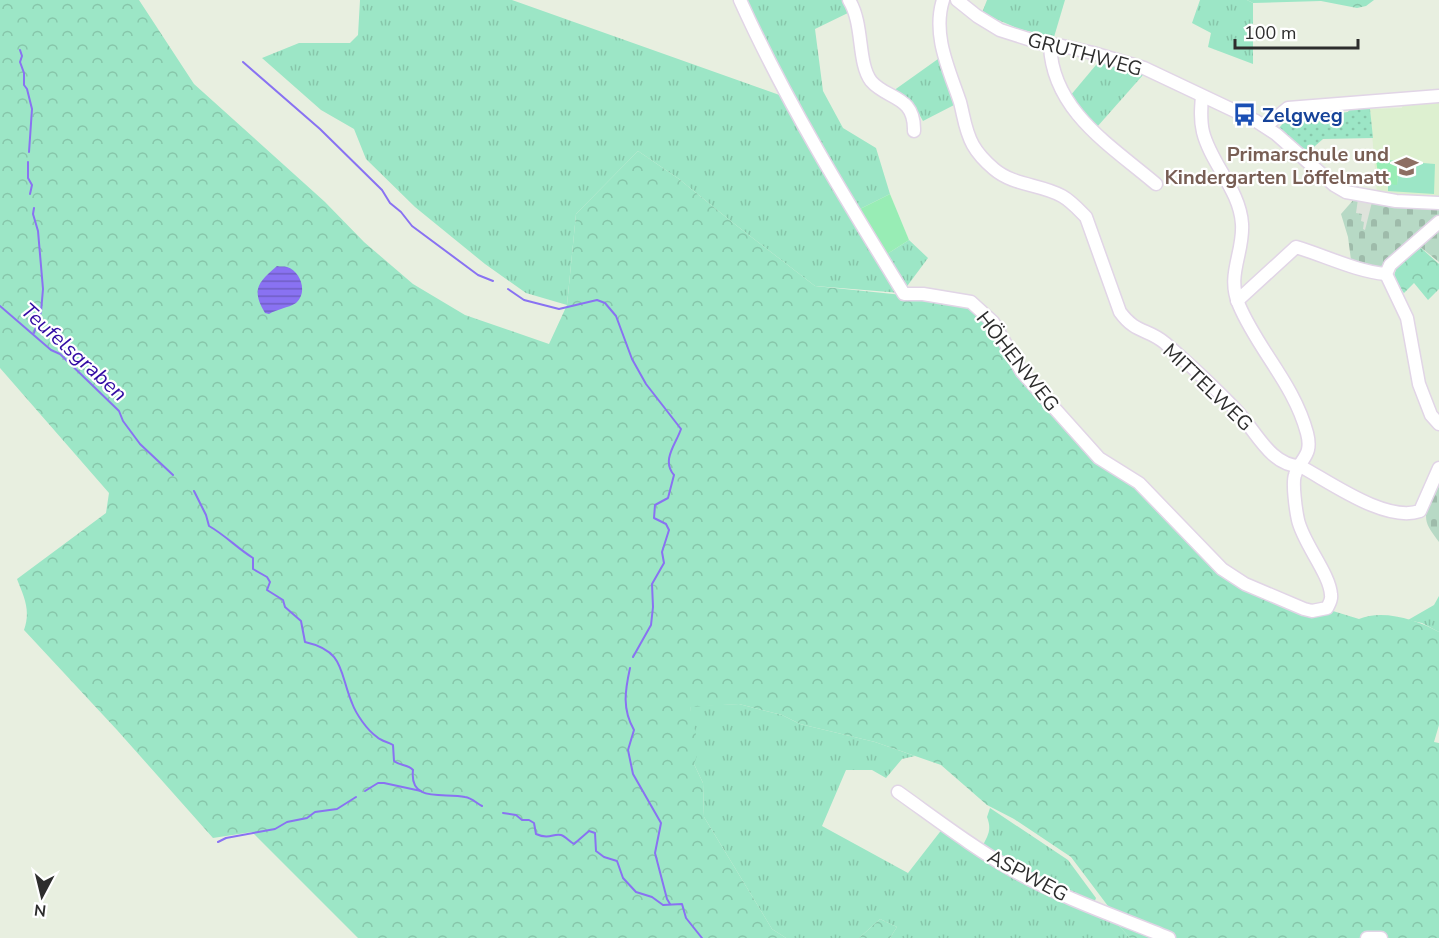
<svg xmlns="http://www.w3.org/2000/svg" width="1439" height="938" font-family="'Nunito Sans',sans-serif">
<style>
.education{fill:#ddf0d0}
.grass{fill:url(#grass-tufts)}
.forest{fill:url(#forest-crowns)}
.cemetery{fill:url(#cemetery-stones)}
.park{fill:#9ce6c6}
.garden{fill:url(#garden-dots)}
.pitch{fill:#98edb5}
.plaza{fill:#dee3db}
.water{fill:url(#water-rules)}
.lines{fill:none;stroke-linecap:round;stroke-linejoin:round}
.stream{stroke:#8972f2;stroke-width:2}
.minor-casing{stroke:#e1d5e6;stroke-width:15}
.minor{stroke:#fff;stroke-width:12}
.labels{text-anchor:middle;stroke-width:4.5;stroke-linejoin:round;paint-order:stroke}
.street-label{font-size:20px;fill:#2d2d2d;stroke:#fff}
.transit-label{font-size:20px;font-weight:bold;fill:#164399;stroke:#fff;text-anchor:start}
.education-label{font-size:20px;font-weight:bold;fill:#785e54;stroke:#fff;text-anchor:end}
.water-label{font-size:21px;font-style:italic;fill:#320ba4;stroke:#fff}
</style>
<defs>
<pattern id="grass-tufts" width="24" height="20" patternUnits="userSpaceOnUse" patternTransform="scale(1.5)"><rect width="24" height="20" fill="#9ce6c6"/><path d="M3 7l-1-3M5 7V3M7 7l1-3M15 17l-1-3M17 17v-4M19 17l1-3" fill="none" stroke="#87c6aa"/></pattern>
<pattern id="forest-crowns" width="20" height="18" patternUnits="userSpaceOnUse" patternTransform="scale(1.5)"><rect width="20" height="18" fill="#9ce6c6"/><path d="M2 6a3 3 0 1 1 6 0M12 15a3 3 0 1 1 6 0" fill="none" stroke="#87c6aa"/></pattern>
<pattern id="cemetery-stones" width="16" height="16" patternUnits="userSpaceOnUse" patternTransform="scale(1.5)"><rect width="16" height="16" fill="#b7d9c5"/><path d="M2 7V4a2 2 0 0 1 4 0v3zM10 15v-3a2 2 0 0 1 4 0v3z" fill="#9ebbaa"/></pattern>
<pattern id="garden-dots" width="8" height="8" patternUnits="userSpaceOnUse" patternTransform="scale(1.5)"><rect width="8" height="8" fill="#9ce6c6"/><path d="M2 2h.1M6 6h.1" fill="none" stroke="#87c6aa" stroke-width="1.8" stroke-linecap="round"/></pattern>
<pattern id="water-rules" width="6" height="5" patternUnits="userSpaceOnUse" patternTransform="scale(1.5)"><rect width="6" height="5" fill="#8972f2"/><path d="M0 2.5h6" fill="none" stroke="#705ec4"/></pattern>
</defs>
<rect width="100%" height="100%" fill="#e8efe0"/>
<polygon class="education" points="1439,101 1439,203 1377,194 1370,109 1402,108 1403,103"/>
<g class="grass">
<polygon points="360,0 512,0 785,97 901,293 815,286 732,222 679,179 638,151 576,214 567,305 526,293 485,264 415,207 366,159 354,129 321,110 262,58 299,43 350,43 358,35"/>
<polygon points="743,0 844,0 852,11 815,29 823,91 843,128 876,148 890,194 856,211 796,106"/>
<polygon points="987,0 1065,0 1054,37 1019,29 982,13"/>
<polygon points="1200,0 1247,0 1253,3 1253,64 1208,47 1211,33 1192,23"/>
<polygon points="938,59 956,104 923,121 914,105 893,91"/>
<polygon points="1101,59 1143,75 1097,127 1080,110 1070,96"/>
<polygon points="909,240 928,258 905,289 884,256"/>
<polygon points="1439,596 1439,632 1422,623 1408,620 1434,605"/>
<polygon points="739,704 782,715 800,724 875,742 915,756 902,759 886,778 872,770 846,770 822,826 908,873 943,828 1112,918 1130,938 890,938 897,927 880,919 859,938 786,938 772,929 704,817 703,783 694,764 690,706"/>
<path d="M 990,808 L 1068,860 L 1096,898 L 1093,906 L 982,847 C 988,835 992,830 987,817 Z"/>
</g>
<g class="forest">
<path d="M 0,0 L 139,0 L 194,84 L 325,202 L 364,242 L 413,284 L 465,315 L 549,344 L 567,305 L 576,214 L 638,151 L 679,179 L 732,222 L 815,286 L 971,302 L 1022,372 L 1099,458 L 1139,483 L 1245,584 L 1359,619 C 1383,609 1417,620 1439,632 L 1439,725 L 1434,742 L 1439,743 L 1439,938 L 1130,938 L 1112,918 L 1114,914 L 1071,857 L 1014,819 L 987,805 L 941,765 L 875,742 L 800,724 L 782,715 L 739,704 L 690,707 L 699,749 L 694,764 L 703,783 L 704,817 L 772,929 L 786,938 L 358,938 L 252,832 L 213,838 L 117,730 L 24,630 C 31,610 24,597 17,579 L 106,513 L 109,493 L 0,368 Z"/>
<polygon points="1247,0 1374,0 1366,6 1357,8 1321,1 1253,3"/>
<polygon points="1421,248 1439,264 1439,289 1428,300 1414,283 1404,293 1403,292 1394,276 1397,266"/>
<polygon points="880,919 897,927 890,938 859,938"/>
</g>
<g class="cemetery">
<polygon points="1355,198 1439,208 1439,217 1380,268 1351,260 1348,237 1341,214"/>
<polygon points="1439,228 1439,262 1419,246"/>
<path d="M 1439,486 L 1439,542 C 1424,522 1423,520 1431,496 L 1434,496 Z"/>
</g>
<polygon class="park" points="1399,161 1435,164 1434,194 1388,191 1388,184 1397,184"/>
<polygon class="garden" points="1351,108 1370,109 1373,138 1323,139 1307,153 1279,128 1293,112 1315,111 1324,115 1348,112"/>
<g class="pitch">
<polygon points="1376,159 1399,161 1397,185 1379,183"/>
<polygon points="890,194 909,240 884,256 856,211"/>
</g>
<polygon class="plaza" points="1358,199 1372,202 1365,230 1363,229 1364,222 1361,221 1362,214 1356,213"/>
<path class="water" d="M 277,266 C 280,267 284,266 287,267 C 301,271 308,293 296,303 C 288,308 277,309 269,314 L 265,313 C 251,290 258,282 277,266 Z"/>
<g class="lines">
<g class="stream">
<polyline points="20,50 22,56 20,62 24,73 24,85 27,89 32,109 29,152"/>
<polyline points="243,62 320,129 382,190 390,203 401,212 412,226 478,275 493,281"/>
<polyline points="28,162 28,178 32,185 30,194"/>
<polyline points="34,208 33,214 38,231 43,289 41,312 34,333"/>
<path d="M 508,289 L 524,300 L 559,309 L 597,300 L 605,303 L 616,316 L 632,359 L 646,384 L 681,429 C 676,444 661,460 674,475 L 668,498 L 655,505 L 654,518 L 666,524 L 669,530 L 662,552 L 664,563 L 652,584 L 653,607 L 651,625 L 633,657"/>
<polyline points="0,306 51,350 60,354 119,411 123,421 140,444 173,475"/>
<path d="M 194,491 L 206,515 L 209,526 C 225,535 237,548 253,558 L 253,569 L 267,577 L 270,582 L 267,590 L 283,600 L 285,607 L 301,621 L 305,642 C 345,651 339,672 352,703 C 356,714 367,730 377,737 C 381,741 388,742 393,745 L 394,761 C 400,766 408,764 413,770 C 409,804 445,792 465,797 C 472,798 476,803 482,806"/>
<path d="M 630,668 C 625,691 622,709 634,730 L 628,750 L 633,774 L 661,823 L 655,853 L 667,899 L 670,904"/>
<polyline points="365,791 378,783 384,783 421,791"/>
<path d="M 503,813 L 516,815 L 522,820 L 529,820 L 534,823 L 536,834 C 550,840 553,833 561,835 C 565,836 569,841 574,844 L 589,831 L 595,833 L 596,851 L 604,857 L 617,861 L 623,878 L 636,892 L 652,897 L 663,905 L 682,904 L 686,918 L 702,938"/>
<polyline points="218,842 226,838 275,829 287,822 307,818 315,812 337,809 356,797"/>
</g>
<defs>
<g id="minor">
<path d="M 740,0 C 786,102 845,198 904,294 L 923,294 L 971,302 L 993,322 L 1022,372 L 1099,458 L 1139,483 L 1222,569 L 1245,584 L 1304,609 L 1312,611 L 1327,608 C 1329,604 1332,600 1331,595 C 1330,574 1303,543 1298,520 C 1296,511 1292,483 1295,475 C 1301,457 1313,456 1307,433 C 1294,384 1258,350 1239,305 C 1226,275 1244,253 1242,224 C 1240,190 1211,164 1203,132 C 1200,120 1201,108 1202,96"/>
<path d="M 849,0 C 864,24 857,62 871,81 C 887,100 915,95 914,131"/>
<path d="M 943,0 C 932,35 949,69 960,102 C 964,117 965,131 973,145 C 978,154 987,163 994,169 C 1014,186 1041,184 1062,196 C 1071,201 1078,209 1086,217 L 1120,312 C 1136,334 1147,328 1165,343 C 1189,364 1214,387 1236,410 C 1255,429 1270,466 1300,466 C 1330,482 1386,523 1420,511 L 1439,468"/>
<polyline points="957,0 977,16 1000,30 1050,46 1058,45 1093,53 1144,68 1256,121 1276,134 1334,185 1346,192 1396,201 1439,203"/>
<path d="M 1050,46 C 1053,111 1110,145 1156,184"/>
<polyline points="1266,126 1288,108 1439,96"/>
<polyline points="1439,222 1390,265 1386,274 1407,318 1419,384 1431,415 1439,424"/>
<path d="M 1237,301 L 1296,247 C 1326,256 1355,271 1386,274"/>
<path d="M 898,792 C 936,819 975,849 1016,872 C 1065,899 1118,917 1169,938"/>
<polyline points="1367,938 1381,938"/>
</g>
</defs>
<use href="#minor" class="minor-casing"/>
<use href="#minor" class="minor"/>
</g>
<defs>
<symbol id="bus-bare" viewBox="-9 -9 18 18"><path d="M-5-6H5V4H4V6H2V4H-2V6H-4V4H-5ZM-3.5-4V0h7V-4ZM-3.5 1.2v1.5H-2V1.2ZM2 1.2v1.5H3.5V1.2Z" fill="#1a4fb4" stroke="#fff" stroke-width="2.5" paint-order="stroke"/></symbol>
<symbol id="school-bare" viewBox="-9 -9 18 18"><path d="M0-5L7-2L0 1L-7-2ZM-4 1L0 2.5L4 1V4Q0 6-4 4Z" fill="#8d6e63" stroke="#fff" stroke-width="2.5" paint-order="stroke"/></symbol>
</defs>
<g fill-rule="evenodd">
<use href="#bus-bare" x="1228" y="98" width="33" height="33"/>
<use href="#school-bare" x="1390" y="150" width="33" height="33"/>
</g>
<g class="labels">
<g class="street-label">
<text transform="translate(1085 54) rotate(15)" y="7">GRUTHWEG</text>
<text transform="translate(1018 361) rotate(52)" y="7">HÖHENWEG</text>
<text transform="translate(1208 387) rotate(44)" y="7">MITTELWEG</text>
<text transform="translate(1028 875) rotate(28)" y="7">ASPWEG</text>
</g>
<g class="transit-label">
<text x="1262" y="122">Zelgweg</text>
</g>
<g class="education-label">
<text x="1389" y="161">Primarschule und<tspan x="1389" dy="23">Kindergarten Löffelmatt</tspan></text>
</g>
<g class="water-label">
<text transform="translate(74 352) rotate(42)" y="7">Teufelsgraben</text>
</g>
</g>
<g transform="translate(42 896) rotate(187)" stroke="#ffffff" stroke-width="4.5" paint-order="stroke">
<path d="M0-4.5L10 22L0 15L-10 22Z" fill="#2d2d2d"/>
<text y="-9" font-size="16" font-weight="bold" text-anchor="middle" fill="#2d2d2d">N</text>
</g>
<path d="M1235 39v9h123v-9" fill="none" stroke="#2d2d2d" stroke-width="3"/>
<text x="1244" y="39" font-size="18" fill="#2d2d2d" stroke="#ffffff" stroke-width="4.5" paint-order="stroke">100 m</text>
</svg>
